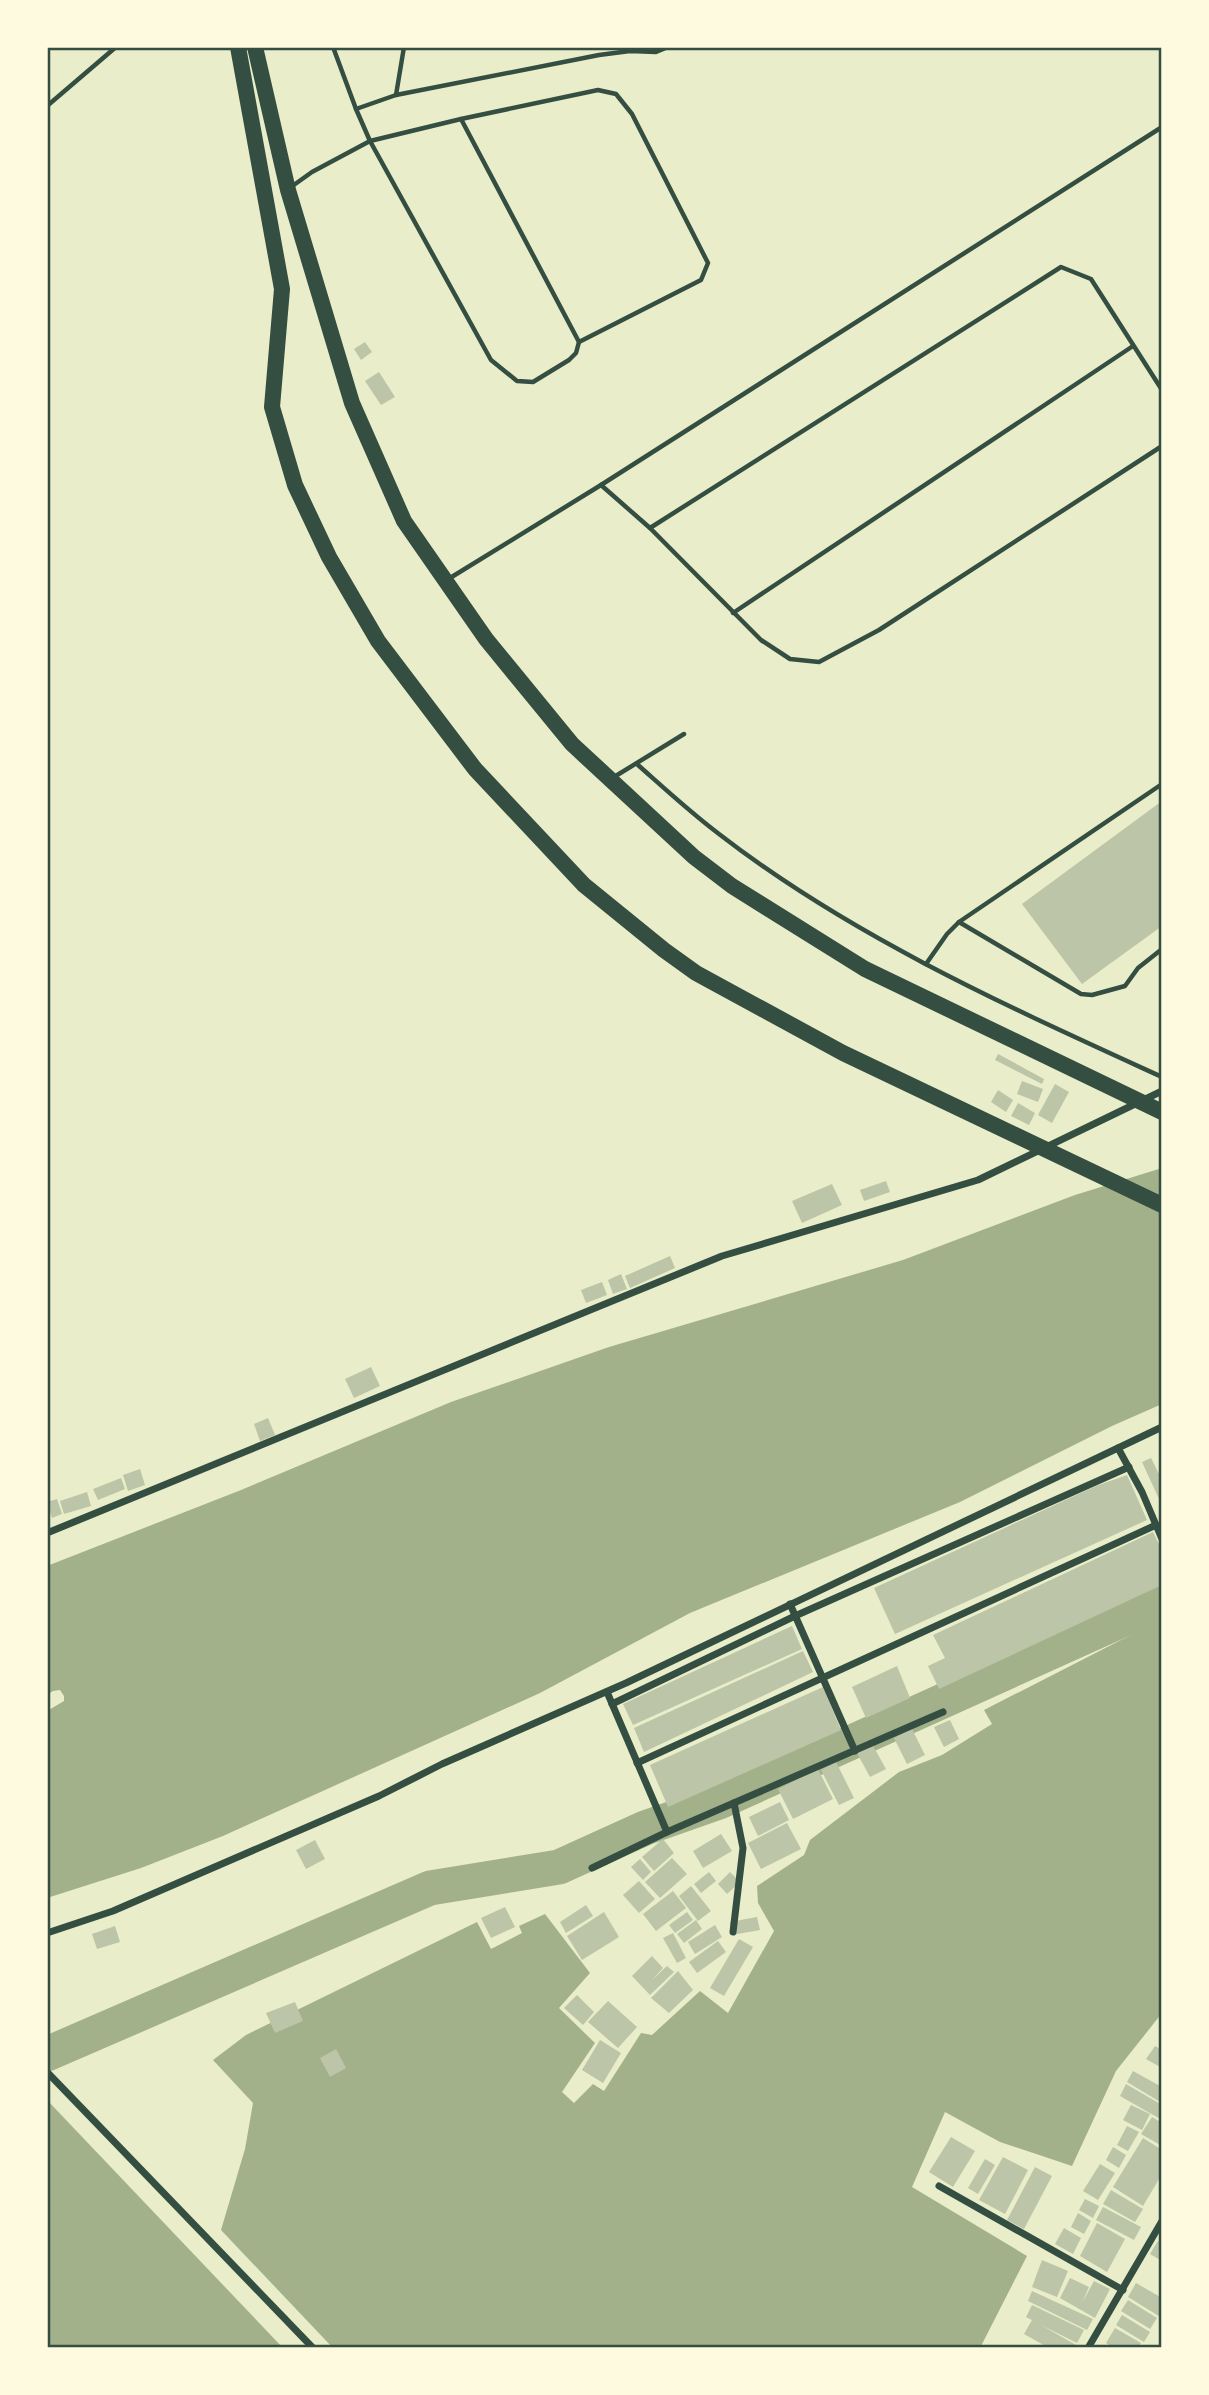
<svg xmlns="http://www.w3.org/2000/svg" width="1209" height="2395" font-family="'PT Sans Narrow',sans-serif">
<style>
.water{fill:#a3b18a}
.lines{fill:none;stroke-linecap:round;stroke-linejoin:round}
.river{stroke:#a3b18a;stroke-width:35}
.building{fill:#bcc5a7}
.service{stroke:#344e41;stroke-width:4.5}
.minor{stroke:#344e41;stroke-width:7}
.trunk{stroke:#344e41;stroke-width:16}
.neatline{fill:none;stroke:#344e41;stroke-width:2.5}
</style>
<rect width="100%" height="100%" fill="#e9edc9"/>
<g class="water">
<polygon points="1162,1168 1162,1404 1112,1426 960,1502 690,1613 540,1693 223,1836 141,1868 47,1898 47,1711 64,1701 64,1696 60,1690 53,1691 47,1695 47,1566 241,1490 451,1402 609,1347 903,1260 1075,1195"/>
<polygon points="1162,1619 1162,2013 1116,2071 1072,2166 1000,2142 945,2112 912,2187 1027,2256 980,2348 333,2348 221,2230 245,2149 253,2103 213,2060 246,2035 477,1922 491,1949 522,1933 519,1926 545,1914 590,1973 559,2008 595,2043 562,2092 574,2103 593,2084 604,2091 641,2033 652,2035 700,1991 728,2013 774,1931 758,1903 757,1886 804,1855 810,1840 899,1772 942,1755 992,1724 984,1710"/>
<polygon points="48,2101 283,2348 47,2348"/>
</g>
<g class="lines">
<polyline class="river" points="47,2054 430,1888 559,1867 645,1828 719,1802 1162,1602"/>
</g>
<g class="building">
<polygon points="365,342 372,352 361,360 354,349"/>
<polygon points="379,372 395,397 381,405 365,381"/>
<polygon points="1162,801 1162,926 1082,984 1022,904"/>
<polygon points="998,1054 1044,1079 1042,1084 995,1060"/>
<polygon points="1022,1081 1043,1089 1038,1102 1017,1094"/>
<polygon points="1055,1084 1069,1092 1052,1123 1038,1115"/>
<polygon points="998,1090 1013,1100 1006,1112 991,1102"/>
<polygon points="1018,1103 1035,1113 1029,1125 1011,1116"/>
<polygon points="886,1181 890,1192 864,1201 860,1190"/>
<polygon points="832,1184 842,1205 802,1223 792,1201"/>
<polygon points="670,1256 675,1268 630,1288 625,1276"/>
<polygon points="621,1274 627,1289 613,1294 608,1280"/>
<polygon points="602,1282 607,1295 586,1303 581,1290"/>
<polygon points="371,1367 380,1386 354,1398 345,1379"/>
<polygon points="268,1418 275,1435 260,1441 254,1424"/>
<polygon points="1151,1458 1162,1480 1162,1498 1159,1499 1142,1462"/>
<polygon points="140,1469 145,1485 128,1491 123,1475"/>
<polygon points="1127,1475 1147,1520 895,1634 874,1588 1096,1486"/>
<polygon points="121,1478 125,1489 98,1500 93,1489"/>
<polygon points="87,1492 91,1506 64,1514 60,1501"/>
<polygon points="57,1499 62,1514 52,1518 47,1502"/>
<polygon points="1153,1532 1162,1550 1162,1585 939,1689 928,1666 945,1658 933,1635"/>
<polygon points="792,1626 802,1649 633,1725 623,1704"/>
<polygon points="803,1651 813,1672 644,1752 634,1728"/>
<polygon points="897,1666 910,1698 866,1718 852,1687"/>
<polygon points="823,1687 841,1730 668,1807 650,1765"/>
<polygon points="950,1720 959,1739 944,1747 934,1727"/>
<polygon points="912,1729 925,1755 907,1764 894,1738"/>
<polygon points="872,1744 886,1769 870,1777 857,1753"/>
<polygon points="836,1762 854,1798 839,1805 821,1770"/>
<polygon points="818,1769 833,1799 793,1819 778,1789"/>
<polygon points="780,1802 789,1820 758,1836 749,1817"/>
<polygon points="787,1823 801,1849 761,1869 748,1843"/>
<polygon points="721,1834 732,1851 703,1868 693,1851"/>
<polygon points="663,1839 674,1853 654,1871 642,1857"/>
<polygon points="315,1840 325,1859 306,1869 296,1850"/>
<polygon points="672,1858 687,1874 660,1898 645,1882"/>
<polygon points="640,1859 651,1872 643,1880 631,1867"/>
<polygon points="709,1872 716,1881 701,1893 694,1884"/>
<polygon points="730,1872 740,1882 727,1894 718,1884"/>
<polygon points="639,1881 655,1899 639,1913 623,1895"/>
<polygon points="691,1886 711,1911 698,1921 679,1896"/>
<polygon points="673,1891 686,1908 656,1931 643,1914"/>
<polygon points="586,1905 593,1916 566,1933 560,1922"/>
<polygon points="505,1907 515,1927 491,1938 481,1918"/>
<polygon points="604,1912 619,1937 582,1960 567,1936"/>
<polygon points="687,1912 693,1920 675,1933 669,1925"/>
<polygon points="757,1917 760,1930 732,1935 730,1922"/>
<polygon points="696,1920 702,1929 684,1943 677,1934"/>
<polygon points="715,1925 722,1937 695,1954 688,1942"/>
<polygon points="115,1926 120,1942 97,1949 92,1934"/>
<polygon points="673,1933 686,1958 677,1963 663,1938"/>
<polygon points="739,1939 753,1947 724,1996 710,1988"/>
<polygon points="718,1941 726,1952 697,1973 689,1962"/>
<polygon points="652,1956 663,1968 652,1980 667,1966 674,1972 650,1995 632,1976"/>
<polygon points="678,1971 693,1990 669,2013 651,1998"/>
<polygon points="577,1995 594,2012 583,2025 564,2008"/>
<polygon points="608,2001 637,2027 618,2048 588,2022"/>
<polygon points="295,2002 303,2021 275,2033 266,2013"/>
<polygon points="600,2040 621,2053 603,2083 582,2070"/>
<polygon points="1155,2046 1162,2050 1162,2068 1146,2059"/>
<polygon points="336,2049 346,2068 330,2077 320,2058"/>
<polygon points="1133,2071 1162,2087 1162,2103 1127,2082"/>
<polygon points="1126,2084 1162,2105 1162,2120 1120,2096"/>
<polygon points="1131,2105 1150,2114 1142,2130 1123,2120"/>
<polygon points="1152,2117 1162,2123 1162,2146 1141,2134"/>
<polygon points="1127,2126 1139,2132 1128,2151 1117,2145"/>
<polygon points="951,2137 975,2151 953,2187 929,2172"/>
<polygon points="1143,2138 1162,2150 1162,2174 1143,2206 1113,2187"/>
<polygon points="1113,2147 1126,2155 1119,2168 1106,2160"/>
<polygon points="1003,2157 1028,2170 1005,2214 979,2200"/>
<polygon points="985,2159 995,2165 978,2194 968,2188"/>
<polygon points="1100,2164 1115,2173 1098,2200 1083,2191"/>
<polygon points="1035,2167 1052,2176 1024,2229 1007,2220"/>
<polygon points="1111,2190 1143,2209 1135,2222 1103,2204"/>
<polygon points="1085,2199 1099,2206 1093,2218 1079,2210"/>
<polygon points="1103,2207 1141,2227 1134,2240 1096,2220"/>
<polygon points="1078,2213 1091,2221 1084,2234 1071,2227"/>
<polygon points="1097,2223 1125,2239 1107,2272 1080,2256"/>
<polygon points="1064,2228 1081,2238 1073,2254 1055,2244"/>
<polygon points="1158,2241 1162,2243 1162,2261 1150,2254"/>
<polygon points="1042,2260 1068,2271 1057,2297 1032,2287"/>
<polygon points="1070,2278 1089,2287 1082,2303 1094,2281 1110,2289 1095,2318 1060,2298"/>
<polygon points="1136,2283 1162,2298 1162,2318 1128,2297"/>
<polygon points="1032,2291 1093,2319 1087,2330 1028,2301"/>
<polygon points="1128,2300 1157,2318 1150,2329 1121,2311"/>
<polygon points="1032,2305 1084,2330 1077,2343 1041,2325 1076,2345 1075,2348 1049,2348 1024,2334 1032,2320 1026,2317"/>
<polygon points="1122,2315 1150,2332 1144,2342 1116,2325"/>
<polygon points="1115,2328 1141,2343 1138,2348 1114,2348 1106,2343"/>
</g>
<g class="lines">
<g class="service">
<polyline points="333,47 356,109"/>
<polyline points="396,95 404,47"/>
<polyline points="47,106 116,47"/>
<polyline points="461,119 579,342 576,353 569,360 533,382 517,381 491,360 370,141 356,109 396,95 599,55 630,51 656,52 668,47"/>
<polyline points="291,187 312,172 370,141 461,119 598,90 616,94 632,114 708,263 701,280 579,342"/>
<polyline points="601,485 650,528 761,640 790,659 819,662 879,630 1162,446"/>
<polyline points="650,528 1061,267 1091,279 1162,390"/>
<polyline points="450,578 601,485 1162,127"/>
<polyline points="733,613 1133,346"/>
<path d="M 638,765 C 664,788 691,813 719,834 C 852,937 1009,1007 1162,1077"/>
<polyline points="614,777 684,734"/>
<polyline points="959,922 1081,994 1092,995 1125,986 1138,968 1162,949"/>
<polyline points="926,964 947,934 959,922 1162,784"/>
</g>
<g class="minor">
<polyline points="1118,1448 1142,1492 1162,1539"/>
<polyline points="47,1533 722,1256 978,1180 1162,1091"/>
<polyline points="790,1604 855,1751"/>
<polyline points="607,1692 667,1832"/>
<polyline points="612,1704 795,1616 1129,1467"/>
<polyline points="637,1763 1156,1525"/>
<polyline points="592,1868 667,1832 943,1712"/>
<polyline points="733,1932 743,1848 734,1803"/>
<polyline points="47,1933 113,1911 379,1796 442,1764 626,1683 1162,1427"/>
<polyline points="47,2072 313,2348"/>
<polyline points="939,2186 1123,2290"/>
<polyline points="1088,2348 1162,2221"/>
</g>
<g class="trunk">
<polyline points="238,47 282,289 272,407 295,485 329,557 378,641 475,769 584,885 664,950 696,973 843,1053 1162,1205"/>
<polyline points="255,47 288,190 352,403 404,521 486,639 572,744 694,857 732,886 865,969 1162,1112"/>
</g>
</g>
<rect width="1209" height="2395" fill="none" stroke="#fefae0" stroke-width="98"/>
<rect x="49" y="49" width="1111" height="2297" class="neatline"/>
</svg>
